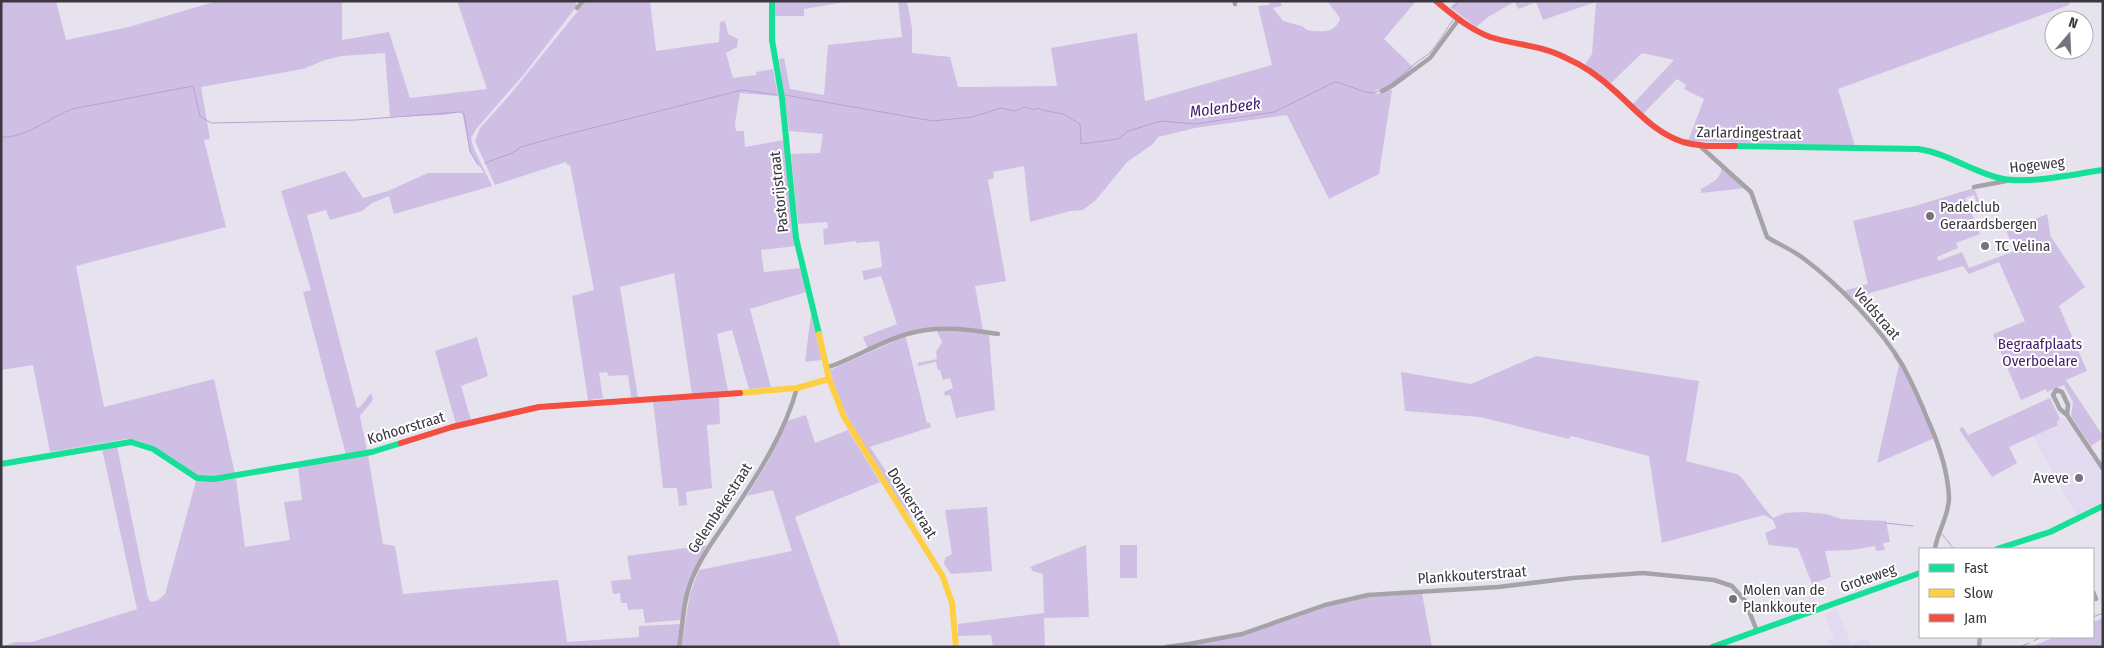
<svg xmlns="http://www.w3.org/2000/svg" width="2104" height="648" font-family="'Fira Sans Condensed',sans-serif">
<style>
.built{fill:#e2daef}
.green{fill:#cfbfe5}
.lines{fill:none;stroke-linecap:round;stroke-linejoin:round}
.stream{stroke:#b7a0d5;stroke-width:1}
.street{stroke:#a5a3a7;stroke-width:4.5}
.fast{stroke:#16e098;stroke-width:6}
.slow{stroke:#ffcf43;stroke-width:6}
.jam{stroke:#f24e42;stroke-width:6}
.rail{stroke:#aaa7ad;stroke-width:1;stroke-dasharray:10 5;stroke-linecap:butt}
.poi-dot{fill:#77737c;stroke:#fff;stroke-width:2}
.labels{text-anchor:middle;stroke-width:4;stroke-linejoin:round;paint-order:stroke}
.street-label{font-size:15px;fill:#3a373f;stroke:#fff}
.poi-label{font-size:15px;fill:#3a373f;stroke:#fff;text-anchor:start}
.park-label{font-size:15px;fill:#46196d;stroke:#fff}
.water-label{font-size:16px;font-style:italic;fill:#44166b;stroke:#fff}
</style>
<rect width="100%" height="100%" fill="#e7e3ee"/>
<g class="built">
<polygon points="2063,418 2070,423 2103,474 2103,501 2076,515 2033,436 2058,425 2056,421"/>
<polygon points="1837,609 1851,644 1867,638 1871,647 1830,647 1827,641 1834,638 1824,614"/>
</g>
<g class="green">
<path d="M 1,1 L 56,1 L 66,40 L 129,27 L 217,1 L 342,1 L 342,40 L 389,32 L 410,98 L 487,89 L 457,1 L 576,1 L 576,7 L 525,73 L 477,128 L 471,138 L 474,149 L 492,186 L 394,214 L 389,196 L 372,203 L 362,211 L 330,220 L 326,210 L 307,215 L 357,408 L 360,407 L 371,393 L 373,400 L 360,416 L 367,451 L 346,455 L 303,292 L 311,290 L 281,191 L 345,171 L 363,198 L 388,191 L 428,173 L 484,173 L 470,152 L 462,112 L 444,115 L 390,117 L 385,53 L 342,56 L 325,60 L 303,69 L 201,87 L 210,139 L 204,140 L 226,227 L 76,266 L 104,407 L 214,379 L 235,474 C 224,476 206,480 196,475 C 171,464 156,441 127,439 L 50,452 L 33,365 L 1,370 Z"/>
<polygon points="586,1 650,1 656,51 719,42 720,22 725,21 728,34 738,39 737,47 726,53 733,78 756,75 756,72 773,69 778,96 740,93 735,123 736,131 744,131 745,147 784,140 796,246 761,250 764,272 801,268 806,292 750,309 771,387 749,389 732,330 717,334 728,391 692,395 674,273 620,287 638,397 631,397 628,375 608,376 607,372 599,373 603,398 588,400 572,296 594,290 570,165 567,165 566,162 495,185 475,141 480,128 508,97"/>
<polygon points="775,1 851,1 804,9 804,16 775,16"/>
<path d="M 898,1 L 907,1 L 912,28 L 912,53 L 950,57 L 958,87 L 1057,86 L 1051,48 L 1137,33 L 1145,101 L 1272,65 L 1258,6 L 1269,5 L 1269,1 L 1280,1 L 1282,6 L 1273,8 L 1283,21 L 1302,26 L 1307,30 C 1320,32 1336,34 1340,18 L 1327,1 L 1416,1 L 1384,39 L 1413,67 C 1403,76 1389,91 1374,90 L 1377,94 L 1388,90 L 1392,90 L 1379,174 L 1329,199 L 1287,115 L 1195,128 L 1158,137 L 1153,144 L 1127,162 L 1096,200 L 1083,210 L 1070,211 L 1030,222 L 1024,166 L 993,172 L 994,178 L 988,180 L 1006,281 L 975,286 L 983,330 C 935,322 912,329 868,349 L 863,337 L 897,324 L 881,276 L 864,280 L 862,271 L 882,267 L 879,241 L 856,243 L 856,241 L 824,245 L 823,229 L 828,228 L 827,222 L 798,224 L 791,154 L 820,153 L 823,134 L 789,131 L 779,59 L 784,58 L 790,89 L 824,95 L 828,45 L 902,37 Z"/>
<polygon points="1457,1 2069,1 2069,5 1838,89 1855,146 1688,141 1704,99 1684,89 1686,85 1677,79 1643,114 1633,104 1674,60 1642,53 1611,83 1585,64 1592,54 1596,2 1543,20 1536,2 1519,9 1514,2 1488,17 1476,27 1450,7"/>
<path d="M 1721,165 L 1746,188 L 1701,193 L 1701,189 C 1711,183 1723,179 1721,165 Z"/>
<polygon points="1974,188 1982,208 1979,209 1974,195 1965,198 1980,234 1956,243 1958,248 1937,257 1938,261 1962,252 1969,268 2015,251 2004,226 2009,224 2015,228 2047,214 2051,237 2085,287 2059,306 2087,371 2066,380 2103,436 2103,438 2091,446 2071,416 2073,402 2064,385 2047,392 2046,389 2021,400 1993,334 2025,321 1999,262 1969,274 1963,266 1850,299 1843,291 1868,284 1853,221 1915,206"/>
<polygon points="811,314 822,360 805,362"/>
<polygon points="960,330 989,335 995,410 956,418 950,395 945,396 944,392 953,388 950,378 943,380 940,370 938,370 936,362 918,366 918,363 937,359 936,352 942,342 937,331"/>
<polygon points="477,337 488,376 461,386 471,420 456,424 435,351"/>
<path d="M 904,337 L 906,338 L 927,423 L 930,423 L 931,427 L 870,447 L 895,485 L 915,524 C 884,477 844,425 830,370 Z"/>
<polygon points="1895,355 1910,380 1935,438 1877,463 1899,365 1893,356"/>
<polygon points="1536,356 1699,381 1686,461 1737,474 1742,478 1765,509 1773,518 1785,513 1803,512 1827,514 1841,519 1886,521 1890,542 1883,543 1885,550 1876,551 1875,546 1852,550 1825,551 1831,577 1812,584 1798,548 1769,545 1765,533 1776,528 1773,520 1764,515 1662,543 1649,456 1571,436 1569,439 1480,417 1405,411 1401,372 1471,384"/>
<polygon points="719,396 720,424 707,425 712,488 686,492 687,505 679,506 677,488 663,488 653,401"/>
<polygon points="2050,398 2060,419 2057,421 2058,425 2009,447 2017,463 1992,477 1959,429 1963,427 1968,435"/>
<polygon points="806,415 815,443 848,430 880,482 795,517 841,647 681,647 690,594 699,570 792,551 773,490 747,496 769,460 787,421"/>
<polygon points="117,446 148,598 151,602 157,601 165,594 196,481 236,479 245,547 290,540 284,502 302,500 298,467 368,455 383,544 395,546 403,594 558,580 567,642 639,637 639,626 680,624 677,647 1,647 15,642 32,642 137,609 102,449"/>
<polygon points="987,507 992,571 951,574 944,564 945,558 952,554 945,510"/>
<polygon points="707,545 689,580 680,620 645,623 643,609 628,610 627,603 621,603 620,593 613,594 611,581 631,579 627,556"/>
<polygon points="1086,545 1089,617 1044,618 1045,647 993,647 991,635 958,636 958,624 1044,613 1043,574 1033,571 1030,567"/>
<rect x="1120" y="545" width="17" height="33"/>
<polygon points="1422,593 1432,647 1179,647 1240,636 1325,607 1368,597"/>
<polygon points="2103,618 2103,647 2031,647 2055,637 2093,637 2093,622"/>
</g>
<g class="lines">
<g class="stream">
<polyline points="1453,8 1460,1"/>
<path d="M 785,95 L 933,121 L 972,117 L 1001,108 L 1015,111 L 1025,107 L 1034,110 L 1038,108 C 1047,113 1055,111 1065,115 C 1070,117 1075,122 1080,124 L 1081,144 L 1118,139 L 1128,131 L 1161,121 L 1195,124 L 1274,112 L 1335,82 C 1343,83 1365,93 1371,93 C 1386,92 1405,71 1416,63 C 1421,58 1427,57 1431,51 C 1440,42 1445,30 1453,20"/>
<path d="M 1,137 C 25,139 50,117 72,109 L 193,86 L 200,116 L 211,123 L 356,120 L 460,112 L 464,114 L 470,151 L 478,165"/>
<polyline points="485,163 512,153 521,147 553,138 742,90 777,95"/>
<polyline points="1885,523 1913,526"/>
<polyline points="1941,533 1954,549"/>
</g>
<g class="street">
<polyline points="1235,1 1235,4"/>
<polyline points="577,8 583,1"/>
<polyline points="1382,91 1392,86 1430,58 1459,19"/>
<path d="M 1700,146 L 1751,192 L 1767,237 C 1778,244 1791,249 1803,258 C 1839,285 1880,327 1903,366 C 1912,383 1920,400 1927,418 C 1938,442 1948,471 1949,498 C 1949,516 1937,532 1935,549"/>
<polyline points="1974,187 2006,181"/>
<path d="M 826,368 C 854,359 879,342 907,334 C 938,325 967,329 998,334"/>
<polyline points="2067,415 2068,405 2062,392 2056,390 2053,395 2060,409 2067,415 2103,469"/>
<polyline points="2093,592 2096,599"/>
<path d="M 679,647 C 683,624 683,600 692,579 C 702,554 719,533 734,510 C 759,473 785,432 797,388"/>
<polyline points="1166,647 1189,644 1242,634 1325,605 1368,595 1498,587 1573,578 1643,573 1714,580 1732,586 1745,601 1757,631"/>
<polyline points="1979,647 1980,637"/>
</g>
<g class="fast">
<polyline points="772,1 772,40 782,98 796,238 819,334"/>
<path d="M 1735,146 L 1918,149 C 1947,153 1971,171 1999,178 C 2027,185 2073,174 2103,170"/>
<polyline points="1,464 131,442 153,449 197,478 214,479 372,452 401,443"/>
<polyline points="1997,549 2050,532 2103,506"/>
<polyline points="1712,647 1920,573"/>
</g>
<g class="slow">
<polyline points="819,334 829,379 844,417 943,577 952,603 956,647"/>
<polyline points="740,393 797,388 829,379"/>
</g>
<g class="jam">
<path d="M 1436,1 C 1453,15 1469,29 1490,37 C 1515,45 1542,45 1566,58 C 1585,66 1601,78 1616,92 C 1637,111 1655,133 1683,142 C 1700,147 1717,146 1735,146"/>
<polyline points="401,443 452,427 539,407 740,393"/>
</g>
<g class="rail">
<polyline points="2093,617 2103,613"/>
<polyline points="2020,647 2042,637"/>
</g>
</g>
<g class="poi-dot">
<circle cx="1930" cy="216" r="5"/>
<circle cx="1985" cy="246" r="5"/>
<circle cx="2079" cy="478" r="5"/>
<circle cx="1733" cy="599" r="5"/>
</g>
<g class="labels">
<g class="street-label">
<text transform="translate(1749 133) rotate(1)" y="5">Zarlardingestraat</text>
<text transform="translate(2037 165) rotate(-6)" y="5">Hogeweg</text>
<text transform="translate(779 192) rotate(-96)" y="5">Pastorijstraat</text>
<text transform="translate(1877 314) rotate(49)" y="5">Veldstraat</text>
<text transform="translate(406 428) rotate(-17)" y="5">Kohoorstraat</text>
<text transform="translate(912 503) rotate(58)" y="5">Donkerstraat</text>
<text transform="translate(720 508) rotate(-57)" y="5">Gelembekestraat</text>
<text transform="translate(1472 575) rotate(-4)" y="5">Plankkouterstraat</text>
<text transform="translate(1868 578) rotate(-20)" y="5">Groteweg</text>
</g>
<g class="poi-label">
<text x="1940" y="212">Padelclub<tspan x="1940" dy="17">Geraardsbergen</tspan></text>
<text x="1995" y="251">TC Velina</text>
<text x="2069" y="483" text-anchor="end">Aveve</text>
<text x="1743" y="595">Molen van de<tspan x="1743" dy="17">Plankkouter</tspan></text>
</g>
<g class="park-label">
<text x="2040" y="349">Begraafplaats<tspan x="2040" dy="17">Overboelare</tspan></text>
</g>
<g class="water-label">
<text transform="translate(1225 107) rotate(-7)" y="6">Molenbeek</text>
</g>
</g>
<rect width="2104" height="648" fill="none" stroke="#3a373f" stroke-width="5"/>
<rect x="1919" y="548" width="175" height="90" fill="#ffffff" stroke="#b0afb2"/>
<rect x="1929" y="564" width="25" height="8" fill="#16e098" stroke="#b0afb2"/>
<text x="1964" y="573" font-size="15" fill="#3a373f">Fast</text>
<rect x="1929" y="589" width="25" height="8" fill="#ffcf43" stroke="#b0afb2"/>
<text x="1964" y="598" font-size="15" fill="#3a373f">Slow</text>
<rect x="1929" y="614" width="25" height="8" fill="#f24e42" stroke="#b0afb2"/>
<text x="1964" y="623" font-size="15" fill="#3a373f">Jam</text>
<g transform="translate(2069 35) rotate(19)"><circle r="24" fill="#ffffff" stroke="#b0afb2"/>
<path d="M0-4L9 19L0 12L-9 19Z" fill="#77737c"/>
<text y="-8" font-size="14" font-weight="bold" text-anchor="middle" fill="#3a373f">N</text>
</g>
</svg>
